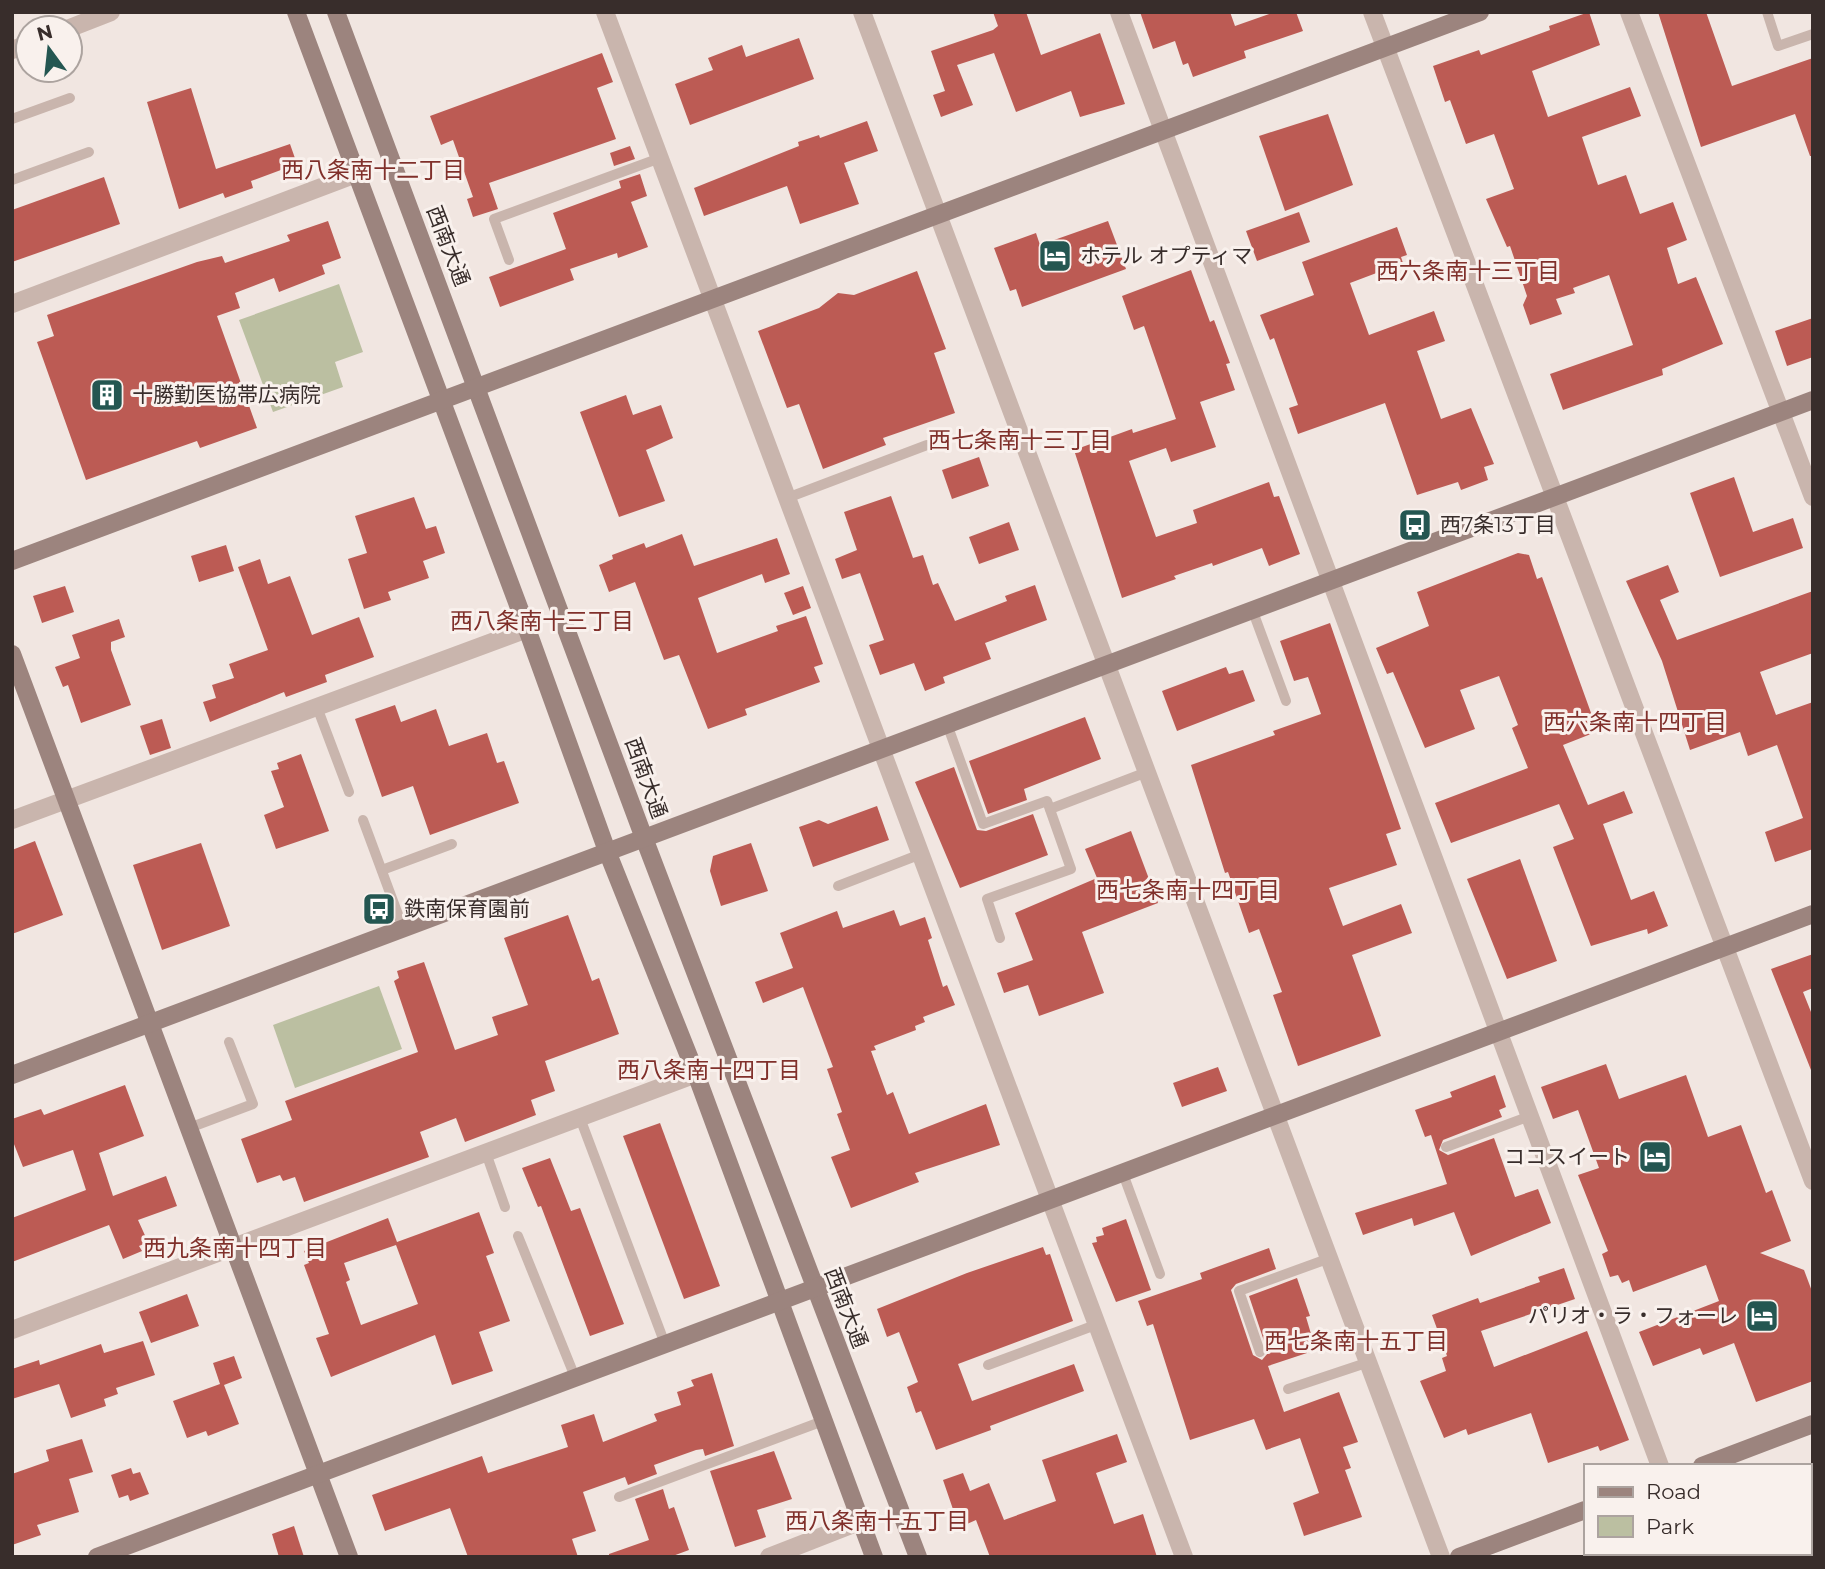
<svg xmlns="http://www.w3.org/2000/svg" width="1825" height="1569" font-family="Montserrat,'Noto Sans JP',sans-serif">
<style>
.green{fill:#bbbfa1}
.building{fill:#bc5b54;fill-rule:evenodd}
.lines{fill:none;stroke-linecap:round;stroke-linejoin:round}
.lane{stroke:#c9b5ad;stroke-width:10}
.street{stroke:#c9b5ad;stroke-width:18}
.secondary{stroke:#9c847e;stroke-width:18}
.labels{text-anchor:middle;stroke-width:6;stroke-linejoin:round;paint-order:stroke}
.street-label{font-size:21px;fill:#382d2b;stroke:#f9f1ed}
.poi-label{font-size:21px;fill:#382d2b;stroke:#f9f1ed;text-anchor:start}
.neighbourhood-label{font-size:23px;fill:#80302b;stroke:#f9f1ed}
</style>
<rect width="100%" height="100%" fill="#f1e6e1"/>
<g class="green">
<polygon points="339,284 363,352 335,362 343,387 273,412 239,320"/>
<polygon points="379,986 402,1049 295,1088 273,1025"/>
</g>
<g class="building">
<polygon points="993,12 1026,12 1041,55 1100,33 1125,104 1080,117 1071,91 1016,112 994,53 957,65 973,105 941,117 933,95 945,91 931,51 993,30 998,26"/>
<polygon points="1140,12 1230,12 1235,26 1275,12 1296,12 1303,31 1244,51 1246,58 1193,77 1188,63 1183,65 1175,41 1153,49"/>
<polygon points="1589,12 1600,45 1532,71 1548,117 1630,87 1641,116 1582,137 1598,185 1626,175 1640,214 1673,202 1687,240 1667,248 1678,284 1696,277 1723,344 1662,369 1663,375 1563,410 1550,374 1633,345 1609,275 1573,288 1575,293 1556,299 1562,314 1530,325 1523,305 1527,296 1510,246 1507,247 1486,199 1514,189 1494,134 1466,144 1450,100 1445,102 1433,66 1479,50 1481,55 1550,30 1549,26"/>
<polygon points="1658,12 1706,12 1732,86 1813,58 1813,156 1810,156 1795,114 1701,147"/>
<polygon points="799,38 814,79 690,125 675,84 713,70 708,58 742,45 746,57"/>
<polygon points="602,53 613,82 597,88 616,139 489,183 498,209 473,217 467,199 473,197 453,140 441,145 430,116"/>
<polygon points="191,88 216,169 290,144 297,164 251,181 253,188 225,198 223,193 179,209 147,102"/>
<polygon points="1328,114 1353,185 1285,211 1259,136"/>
<polygon points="867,121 878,151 844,163 859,204 800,224 787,186 704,216 694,188 799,146 798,142 819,135 820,138"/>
<polygon points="630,146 635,159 614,166 610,153"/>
<polygon points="640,174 647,196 631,202 648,247 618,258 617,253 570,269 574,280 500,307 489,277 566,249 553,213 621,188 619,181"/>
<polygon points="104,177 120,224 12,262 12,210"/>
<polygon points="1299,212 1310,242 1257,261 1246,231"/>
<polygon points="328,221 341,258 322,265 325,274 279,292 274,278 235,293 240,308 217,316 257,428 200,448 197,441 86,480 37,342 54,336 47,315 197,262 222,256 225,263 290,241 287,235"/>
<polygon points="1108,221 1126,269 1022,307 1016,289 1010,291 994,248 1036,233 1040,245"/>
<polygon points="1397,227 1407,255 1401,257 1403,263 1350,283 1369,335 1434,311 1445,341 1417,351 1441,419 1471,408 1494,464 1484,467 1488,480 1461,490 1458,482 1417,495 1385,403 1298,434 1289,408 1298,405 1274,338 1270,340 1260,315 1314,295 1302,262"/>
<polygon points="1191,270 1210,322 1214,320 1230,363 1226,364 1235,390 1200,402 1216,447 1171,462 1166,448 1129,461 1156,537 1197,523 1193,510 1269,482 1274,497 1279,496 1300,554 1269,566 1262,548 1213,566 1212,563 1174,576 1176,579 1122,598 1074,450 1132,429 1133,433 1176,419 1144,326 1134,330 1122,296"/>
<polygon points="917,271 946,349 934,353 955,413 883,438 886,445 823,469 799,404 787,408 758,331 819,308 838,293 854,295"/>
<polygon points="1813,318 1813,357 1787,366 1775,331"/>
<polygon points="626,395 633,415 661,405 673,438 646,450 665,501 619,517 580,412"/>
<polygon points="979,457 989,486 952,499 942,470"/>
<polygon points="1734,477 1753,532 1793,518 1803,548 1720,577 1690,493"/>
<polygon points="891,496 913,558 923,555 933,585 938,583 955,621 1007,601 1005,596 1035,585 1047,620 985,643 991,659 943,677 945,683 925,691 914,663 880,675 869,645 884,640 860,573 842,579 835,559 857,550 844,512"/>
<polygon points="414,497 426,529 436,526 445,553 423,561 429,578 388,592 391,600 364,609 348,559 367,553 355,516"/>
<polygon points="1009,522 1019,550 979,564 969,537"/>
<polygon points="682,534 694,566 777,538 790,574 765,583 762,574 698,598 717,653 778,631 776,626 806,616 823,664 814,667 820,682 745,709 747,715 708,729 679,655 664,660 635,582 609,592 599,565 613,559 612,555 644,543 646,548"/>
<polygon points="226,545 234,571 199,582 191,556"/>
<polygon points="1518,553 1529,555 1537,579 1542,577 1595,724 1588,726 1591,734 1563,745 1588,805 1624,791 1633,813 1603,824 1631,900 1654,891 1668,926 1648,934 1647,929 1591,946 1553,847 1574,839 1559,804 1451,843 1435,803 1528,768 1512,728 1518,725 1499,676 1460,690 1475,729 1425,748 1393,672 1387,674 1376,648 1429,626 1417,592"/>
<polygon points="260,559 268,584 290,576 312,635 359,617 374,657 325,675 327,682 286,697 284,692 210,722 203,702 216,698 212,685 234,678 229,664 268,650 238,567"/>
<polygon points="1668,565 1679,592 1660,600 1677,640 1813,591 1813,653 1760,672 1776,715 1813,702 1813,849 1775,862 1765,832 1803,818 1777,745 1748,756 1740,732 1690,750 1662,661 1626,581"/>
<polygon points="65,586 74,612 42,623 33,596"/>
<polygon points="803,586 811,608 793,615 784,593"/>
<polygon points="119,619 125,637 111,642 111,650 131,705 81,723 68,685 63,687 55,667 80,658 72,635"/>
<polygon points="1330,623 1401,829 1386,834 1397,865 1329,888 1343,926 1401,904 1412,933 1352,955 1381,1036 1298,1066 1273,995 1282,992 1259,929 1249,933 1228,872 1225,873 1191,765 1275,735 1273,731 1321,714 1308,677 1294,681 1280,641"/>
<polygon points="1226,667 1229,674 1243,670 1255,701 1177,731 1162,691"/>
<polygon points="395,705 401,722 436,709 449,746 487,733 497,763 504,761 519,803 430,835 413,786 382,797 355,719"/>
<polygon points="1085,717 1101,759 1024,789 1027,800 988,814 969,761"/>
<polygon points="162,719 171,748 150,755 140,726"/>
<polygon points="301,754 329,831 276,849 264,815 284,807 271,771 279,769 277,763"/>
<polygon points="954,767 977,830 986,831 1033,814 1048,855 960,888 915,782"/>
<polygon points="877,806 889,840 813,867 799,827 819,820 828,824"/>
<polygon points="1131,831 1158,903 1082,932 1104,993 1039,1016 1028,985 1004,993 997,973 1033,960 1015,913 1097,878 1085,849"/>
<polygon points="35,841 63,915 12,934 12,850"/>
<polygon points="201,843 230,926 162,950 133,865"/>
<polygon points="751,843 768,891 721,906 710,871 713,856"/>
<polygon points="1520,859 1557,961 1507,979 1467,879"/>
<polygon points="894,910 900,926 925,917 932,938 928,940 943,987 947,985 955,1005 923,1017 925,1022 915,1026 916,1030 874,1046 876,1050 871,1051 887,1095 893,1092 909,1134 986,1104 1000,1145 915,1173 919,1182 851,1208 831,1157 850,1150 837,1114 842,1112 827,1069 833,1067 803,987 763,1003 755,982 793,968 780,933 837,911 843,928"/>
<polygon points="568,915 592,981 599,978 619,1034 545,1061 555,1091 531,1100 536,1115 465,1142 456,1118 420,1132 429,1157 304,1202 295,1177 283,1181 280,1175 257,1183 241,1139 292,1120 285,1101 418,1052 394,981 399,978 397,971 424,962 455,1050 498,1035 492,1017 528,1005 504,938"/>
<polygon points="1813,954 1813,988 1803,992 1813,1017 1811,1070 1771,969"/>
<polygon points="1606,1064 1619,1099 1686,1075 1708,1137 1741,1125 1766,1193 1772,1190 1791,1241 1760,1253 1804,1270 1813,1294 1813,1381 1756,1402 1734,1343 1703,1355 1700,1348 1653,1366 1639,1332 1719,1301 1706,1265 1633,1292 1629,1280 1622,1283 1618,1275 1610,1277 1602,1254 1608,1251 1578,1175 1599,1168 1578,1110 1553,1119 1541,1087"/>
<polygon points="1218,1067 1227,1091 1182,1107 1173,1083"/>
<polygon points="1495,1075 1506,1107 1499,1110 1502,1117 1443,1140 1439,1150 1448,1155 1494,1138 1515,1197 1538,1189 1551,1223 1471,1256 1454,1212 1414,1226 1412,1218 1363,1235 1355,1213 1447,1184 1431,1135 1425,1137 1415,1110 1452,1097 1450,1092"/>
<polygon points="125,1085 144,1136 99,1153 113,1196 166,1176 177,1206 138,1220 148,1242 139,1246 142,1251 123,1259 109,1225 12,1262 12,1218 86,1190 73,1150 23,1167 12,1139 12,1119 41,1109 44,1115"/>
<polygon points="660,1123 720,1286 684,1299 623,1136"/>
<polygon points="550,1158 571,1211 580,1208 624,1324 590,1336 541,1206 538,1207 522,1168"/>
<path d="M 479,1212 L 494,1253 L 486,1256 L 510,1321 L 479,1332 L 493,1371 L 452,1385 L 435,1335 L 331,1377 L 316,1338 L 329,1334 L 304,1265 L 309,1263 L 304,1251 L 388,1218 L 397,1242 ZM 396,1245 L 418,1304 L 361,1325 L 346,1282 L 350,1280 L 344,1263 Z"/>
<polygon points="1126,1219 1151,1290 1116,1302 1092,1243 1097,1242 1096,1237 1104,1235 1102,1228"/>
<polygon points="1043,1247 1046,1255 1050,1254 1073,1321 958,1364 972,1401 1074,1364 1084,1391 990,1426 991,1430 936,1450 921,1411 916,1413 907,1387 918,1382 899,1332 887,1337 877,1309 967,1273"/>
<polygon points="1269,1248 1276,1269 1236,1284 1231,1290 1253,1355 1262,1360 1268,1353 1249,1296 1297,1278 1310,1316 1306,1317 1314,1344 1305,1346 1307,1353 1268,1366 1284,1412 1339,1392 1358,1442 1343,1447 1351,1468 1345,1470 1362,1517 1304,1536 1293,1503 1319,1493 1300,1438 1266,1450 1254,1419 1190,1440 1153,1324 1147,1326 1138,1301 1202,1279 1200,1273"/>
<polygon points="1564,1268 1575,1299 1481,1331 1494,1367 1587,1331 1629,1440 1600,1451 1598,1446 1548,1463 1531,1413 1468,1435 1466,1429 1444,1438 1420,1381 1446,1371 1442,1358 1447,1356 1432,1315 1478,1298 1480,1303 1540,1282 1538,1277"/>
<polygon points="187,1294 199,1326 151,1343 139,1312"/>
<polygon points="143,1341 155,1375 116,1388 118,1394 104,1399 106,1406 71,1418 59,1384 12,1399 12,1369 39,1360 40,1365 101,1344 104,1353"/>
<polygon points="234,1356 242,1378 224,1385 239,1424 208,1436 206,1431 187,1438 173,1401 220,1384 213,1363"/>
<polygon points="712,1373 734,1446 705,1456 703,1449 696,1450 654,1465 657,1474 628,1485 625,1477 583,1492 596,1531 572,1539 578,1557 468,1557 450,1508 385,1531 372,1495 482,1456 488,1473 568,1447 561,1425 594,1414 603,1442 657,1421 654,1414 681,1405 677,1392 694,1386 691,1380"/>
<polygon points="1117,1434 1127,1462 1096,1473 1114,1524 1143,1514 1157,1557 990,1557 976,1520 967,1524 965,1518 957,1521 943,1480 963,1473 970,1491 989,1483 1004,1520 1056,1501 1042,1460"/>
<polygon points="82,1439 93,1472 69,1479 79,1512 37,1525 41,1535 12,1545 12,1474 49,1461 46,1450"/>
<polygon points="774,1451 792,1499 757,1510 766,1537 735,1547 710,1471"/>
<polygon points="131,1468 133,1474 140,1472 149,1494 130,1501 128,1495 119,1498 111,1475"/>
<polygon points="663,1489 669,1509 674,1507 689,1550 670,1557 609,1557 609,1554 649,1540 635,1499"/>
<polygon points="294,1526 304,1557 279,1557 272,1534"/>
</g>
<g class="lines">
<g class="lane">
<polyline points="1767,12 1778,46 1813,34"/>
<polyline points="12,119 70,98"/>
<polyline points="12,180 89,152"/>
<polyline points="509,260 494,219 660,158"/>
<polyline points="787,498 927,445"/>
<polyline points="1252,609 1286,701"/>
<polyline points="317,707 349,792"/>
<polyline points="947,724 983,824 1047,801 1071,869 987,899 1000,938"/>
<polyline points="1050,809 1147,772"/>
<polyline points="363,820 403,928"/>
<polyline points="382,870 452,844"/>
<polyline points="838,886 921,854"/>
<polyline points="580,1118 665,1344"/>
<polyline points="189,1128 253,1104 229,1042"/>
<polyline points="1446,1147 1530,1116"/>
<polyline points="486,1153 505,1207"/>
<polyline points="1122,1171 1160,1274"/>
<polyline points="518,1236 575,1377"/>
<polyline points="1260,1352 1239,1291 1330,1258"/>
<polyline points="988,1365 1098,1324"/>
<polyline points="1288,1389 1369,1362"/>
<polyline points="619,1497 823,1421"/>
</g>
<g class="street">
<polyline points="605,12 1184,1557"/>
<polyline points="862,12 1441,1557"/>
<polyline points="1119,12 1660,1466"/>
<polyline points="1372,12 1813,1181"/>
<polyline points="1629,12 1813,497"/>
<polyline points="70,28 111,12"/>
<polyline points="12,50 28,44"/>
<polyline points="12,304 356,174"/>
<polyline points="12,820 527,629"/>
<polyline points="12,1330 696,1074"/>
<polyline points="1693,1553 1695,1557"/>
<polyline points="769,1557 861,1521"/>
</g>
<g class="secondary">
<polyline points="296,12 527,629 607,851 696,1074 874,1557"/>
<polyline points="336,12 644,838 918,1557"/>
<polyline points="12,561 1480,12"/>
<polyline points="12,654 349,1557"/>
<polyline points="12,1075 1813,400"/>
<polyline points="1702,1466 1813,1424"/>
<polyline points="97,1557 1813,914"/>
<polyline points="1459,1557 1585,1510"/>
</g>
</g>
<defs>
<symbol id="hotel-square" viewBox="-11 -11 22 22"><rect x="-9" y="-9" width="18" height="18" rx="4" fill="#245651" stroke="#f9f1ed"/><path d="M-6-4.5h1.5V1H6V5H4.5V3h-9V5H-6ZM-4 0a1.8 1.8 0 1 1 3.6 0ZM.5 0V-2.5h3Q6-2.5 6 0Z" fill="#fff"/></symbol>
<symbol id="building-square" viewBox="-11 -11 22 22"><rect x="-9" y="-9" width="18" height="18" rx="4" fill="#245651" stroke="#f9f1ed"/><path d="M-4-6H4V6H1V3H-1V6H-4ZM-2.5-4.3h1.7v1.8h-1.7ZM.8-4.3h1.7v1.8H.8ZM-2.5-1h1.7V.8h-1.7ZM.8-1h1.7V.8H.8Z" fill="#fff"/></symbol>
<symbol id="bus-square" viewBox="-11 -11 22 22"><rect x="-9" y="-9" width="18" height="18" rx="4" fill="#245651" stroke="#f9f1ed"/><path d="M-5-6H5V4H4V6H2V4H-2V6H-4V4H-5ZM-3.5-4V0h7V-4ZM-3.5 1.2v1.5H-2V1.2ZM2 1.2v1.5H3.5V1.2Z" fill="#fff"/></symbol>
</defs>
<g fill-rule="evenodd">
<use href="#hotel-square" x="1036" y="237" width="38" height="38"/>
<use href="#building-square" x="88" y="376" width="38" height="38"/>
<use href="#bus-square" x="1396" y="506" width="38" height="38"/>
<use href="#bus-square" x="360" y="890" width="38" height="38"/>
<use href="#hotel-square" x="1636" y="1138" width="38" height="38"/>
<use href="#hotel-square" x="1743" y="1297" width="38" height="38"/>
</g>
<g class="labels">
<g class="street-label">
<text transform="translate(448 246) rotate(69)" y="7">西南大通</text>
<text transform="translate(646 778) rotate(70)" y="7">西南大通</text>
<text transform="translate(846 1308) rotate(69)" y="7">西南大通</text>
</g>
<g class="poi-label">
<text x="1080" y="263">ホテル オプティマ</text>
<text x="132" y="402">十勝勤医協帯広病院</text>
<text x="1440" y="532">西7条13丁目</text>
<text x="404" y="916">鉄南保育園前</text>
<text x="1630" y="1164" text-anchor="end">ココスイート</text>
<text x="1738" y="1323" text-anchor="end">パリオ・ラ・フォーレ</text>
</g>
<g class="neighbourhood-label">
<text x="373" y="178">西八条南十二丁目</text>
<text x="1468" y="279">西六条南十三丁目</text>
<text x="1020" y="448">西七条南十三丁目</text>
<text x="542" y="629">西八条南十三丁目</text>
<text x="1635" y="730">西六条南十四丁目</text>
<text x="1188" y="898">西七条南十四丁目</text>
<text x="709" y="1078">西八条南十四丁目</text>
<text x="235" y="1256">西九条南十四丁目</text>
<text x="1356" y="1349">西七条南十五丁目</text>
<text x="877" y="1529">西八条南十五丁目</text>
</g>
</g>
<rect width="1825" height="1569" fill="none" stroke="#382d2b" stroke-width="28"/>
<rect x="1584" y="1464" width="228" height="91" fill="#f9f1ed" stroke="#aca39f" stroke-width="2"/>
<rect x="1598" y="1487" width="35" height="10" fill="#9c847e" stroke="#aca39f" stroke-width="2"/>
<text x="1646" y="1499" font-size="21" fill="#382d2b">Road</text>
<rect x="1598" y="1516" width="35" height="21" fill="#bbbfa1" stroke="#aca39f" stroke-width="2"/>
<text x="1646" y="1534" font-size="21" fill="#382d2b">Park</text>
<g transform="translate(49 49) rotate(345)"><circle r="33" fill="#f9f1ed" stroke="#aca39f" stroke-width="2"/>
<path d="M0-5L12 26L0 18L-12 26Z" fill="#245651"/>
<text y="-10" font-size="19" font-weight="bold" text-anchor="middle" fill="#382d2b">N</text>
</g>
</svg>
